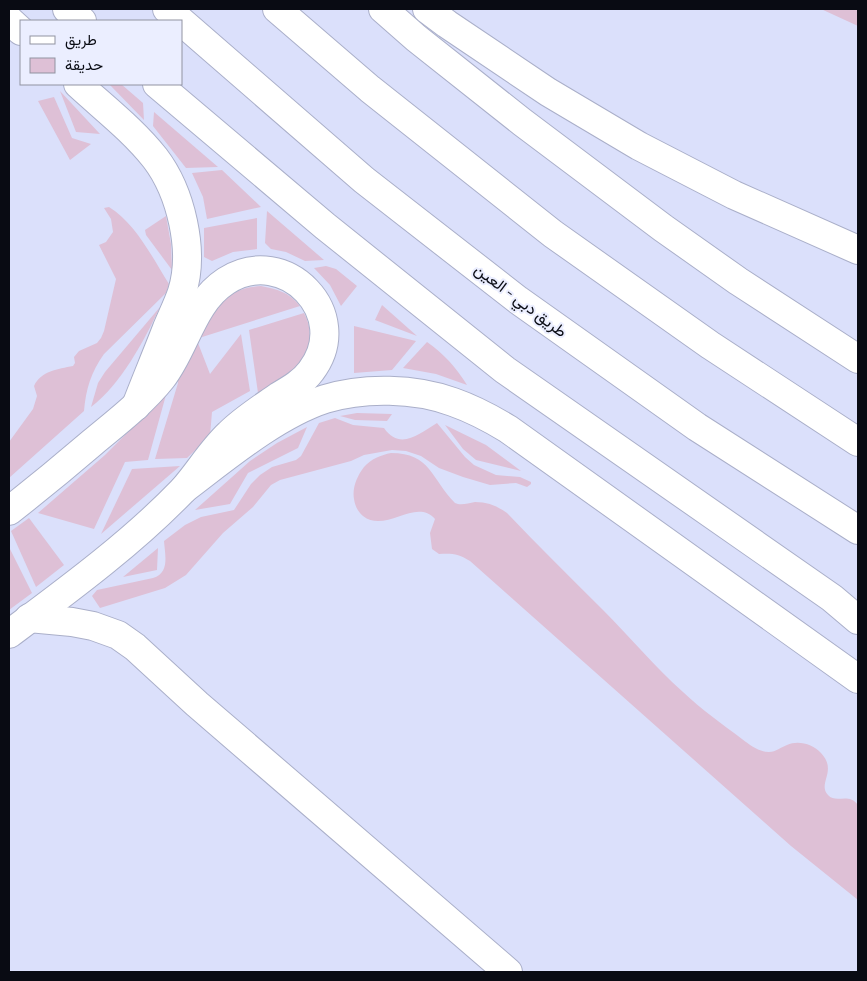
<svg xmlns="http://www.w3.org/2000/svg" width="867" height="981" font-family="Bitter,Vazirmatn,serif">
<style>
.green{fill:#dec0d6}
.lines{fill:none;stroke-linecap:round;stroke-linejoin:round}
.minor-casing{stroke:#aaafc9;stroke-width:30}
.highway-casing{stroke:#aaafc9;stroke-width:30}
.minor{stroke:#fff;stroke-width:28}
.highway{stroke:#fff;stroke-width:28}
.labels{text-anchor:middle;stroke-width:4;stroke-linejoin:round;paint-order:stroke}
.street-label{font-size:16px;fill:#090b13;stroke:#ebeeff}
</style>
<rect width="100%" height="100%" fill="#dbe0fb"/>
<g class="green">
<polygon points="821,9 858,9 858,26"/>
<polygon points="109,84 121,84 143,103 144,120"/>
<polygon points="60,91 100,134 76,132"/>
<polygon points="54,97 72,138 91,144 70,160 38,101"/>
<polygon points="154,112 218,167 186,168 153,126"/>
<polygon points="222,170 261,207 207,219 203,197 192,173"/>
<path d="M 109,207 C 136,224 152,257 169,284 L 166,293 L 104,354 C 91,372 86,389 84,411 L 9,478 L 9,442 L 33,409 L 37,396 L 34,386 C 41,371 58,369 73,366 L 75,363 L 74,357 L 79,351 L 97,343 L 101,338 L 104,331 L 116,279 L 99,245 L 106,242 L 113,232 L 111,219 L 104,208 Z"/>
<polygon points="267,211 324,260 305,261 286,252 271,249 265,243"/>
<polygon points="166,216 171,244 172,270 146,235 145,230"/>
<polygon points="257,218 257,249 233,252 212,261 204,257 204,228"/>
<polygon points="326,266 336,269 357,286 341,306 330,285 314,268"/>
<path d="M 261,286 C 277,289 289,292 300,306 L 199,338 C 216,309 224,288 261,286 Z"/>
<polygon points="382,305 417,336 375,320"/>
<path d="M 160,307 C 144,341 121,384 91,407 L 98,383 L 105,372 Z"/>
<path d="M 304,313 C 315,332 310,360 292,373 C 282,381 269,387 258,393 L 249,330 Z"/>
<polygon points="354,326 416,341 392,370 354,373"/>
<polygon points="241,334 250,391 212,412 210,436 187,458 155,459 178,383 176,370 198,343 210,374"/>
<path d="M 427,342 C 444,354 456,367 467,385 L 436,374 L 403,368 Z"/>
<polygon points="169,384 148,460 125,462 94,529 38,513 105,455 129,431"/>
<polygon points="357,413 392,414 387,421 355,420 340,416"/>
<path d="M 335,418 L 353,425 L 384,428 C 400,451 419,434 437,423 L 465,457 L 474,465 L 496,475 L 520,477 L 531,482 L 531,484 L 527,487 L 516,483 L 490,485 L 463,477 L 439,468 L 421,456 L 406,451 L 392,450 L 364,455 L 351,461 L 280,480 L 271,485 L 253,507 L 223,533 L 186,575 L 165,588 L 100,608 L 92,596 L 97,590 L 153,578 C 170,573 165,555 164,541 L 185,525 L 201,517 L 234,510 L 251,484 L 260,475 L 272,467 L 296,460 L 301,456 L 319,423 Z"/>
<polygon points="445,425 486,445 521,471 476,460 463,449"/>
<polygon points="307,427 298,448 248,473 230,504 195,510 250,461 277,443"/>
<path d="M 391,453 C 431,453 431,479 455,503 C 461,506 468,503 475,502 C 488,502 497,506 507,513 C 538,546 571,578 603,610 C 630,637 655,667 683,692 C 701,709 722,724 742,739 C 750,745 759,752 769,752 C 776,752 781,747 787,745 C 798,740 813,744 821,753 C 838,771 817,783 828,795 C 836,804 849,792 858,805 L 858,900 L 791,846 L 470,561 C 459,554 452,553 439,554 L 432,549 L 430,533 L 435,519 C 415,497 386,534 363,516 C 358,512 355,506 354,499 C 352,488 357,476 364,467 C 371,459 381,455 391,453 Z"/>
<polygon points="180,466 101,534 132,469"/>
<polygon points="29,518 64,565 36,587 11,531"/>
<polygon points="9,547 32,593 9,610"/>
<polygon points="158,548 157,570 123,577"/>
</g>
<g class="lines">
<defs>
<g id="minor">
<path d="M 9,511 C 37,489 65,466 93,442 C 117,422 142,403 162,378 C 186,347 192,303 226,281 C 285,243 354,315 311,371 C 303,382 291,389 279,396 C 262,408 244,419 229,434 C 211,451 199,472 183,490 C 132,543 68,590 9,634"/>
<polyline points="29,618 72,622 93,626 118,635 135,647 197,704 508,972"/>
</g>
<g id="highway">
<polyline points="67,9 82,21"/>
<polyline points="167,9 364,180 518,300 697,427 858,530"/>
<polyline points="277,9 370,89 553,234 710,345 858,442"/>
<polyline points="383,9 416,38 522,122 663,228 738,281 858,359"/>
<polyline points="427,9 447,24 548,92 639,146 734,195 858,250"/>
<polyline points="9,20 21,31"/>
<path d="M 78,84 C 104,108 133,130 155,158 C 181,192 195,251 182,292 C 178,304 172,316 167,328 C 157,354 146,380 136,406"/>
<polyline points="157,84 325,226 505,370 832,598 858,620"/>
<path d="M 184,489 C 225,458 276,415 325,399 C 364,387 415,388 453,402 C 473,409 490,418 508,429 L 858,679"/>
</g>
</defs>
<use href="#minor" class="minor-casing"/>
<use href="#highway" class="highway-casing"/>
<use href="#minor" class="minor"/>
<use href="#highway" class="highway"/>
</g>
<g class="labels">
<g class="street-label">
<text transform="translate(521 300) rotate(37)" y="6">طريق دبي - العين</text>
</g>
</g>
<rect width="867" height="981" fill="none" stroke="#090b13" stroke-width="20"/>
<rect x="20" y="20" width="162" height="65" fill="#ebeeff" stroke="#9193a1"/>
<rect x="30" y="36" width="25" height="8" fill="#ffffff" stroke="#9193a1"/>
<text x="65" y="45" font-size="15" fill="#090b13">طريق</text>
<rect x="30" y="58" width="25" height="15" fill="#dec0d6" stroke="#9193a1"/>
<text x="65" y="70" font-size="15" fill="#090b13">حديقة</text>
</svg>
